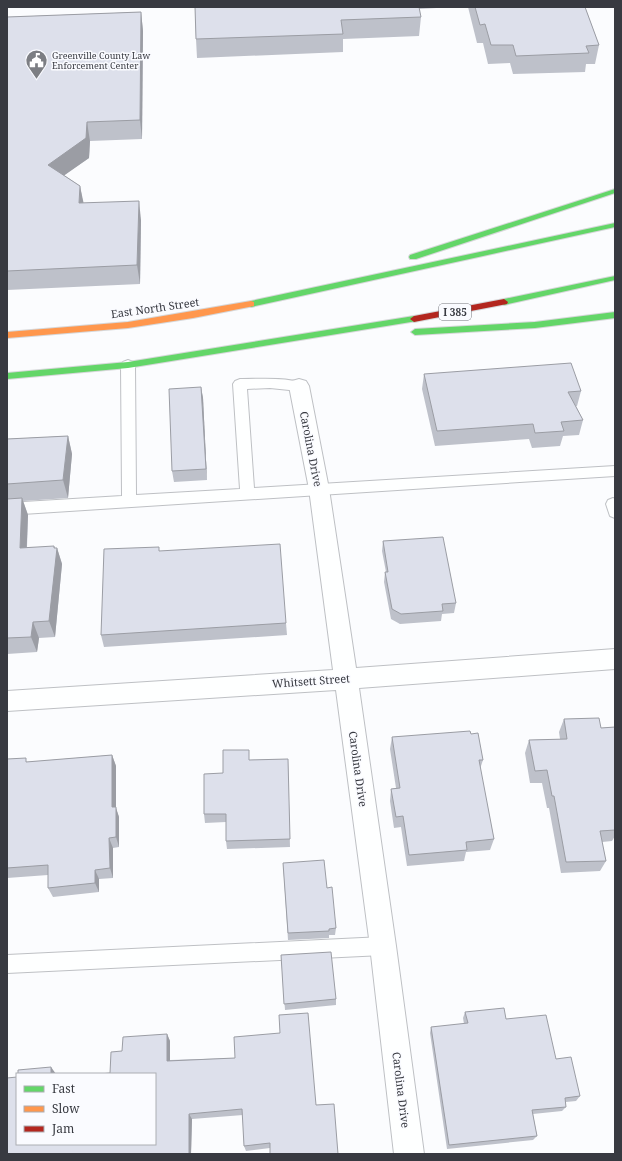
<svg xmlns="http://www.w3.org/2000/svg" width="622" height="1161" font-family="'Noto Serif',serif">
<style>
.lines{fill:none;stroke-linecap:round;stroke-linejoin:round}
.lane-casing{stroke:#bec0c4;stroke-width:2}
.street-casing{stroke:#bec0c4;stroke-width:2}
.fast-casing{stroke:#d6d7d9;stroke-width:2}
.slow-casing{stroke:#d6d7d9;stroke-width:2}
.jam-casing{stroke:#d6d7d9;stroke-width:2}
.lane{fill:#feffff;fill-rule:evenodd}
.street{fill:#feffff;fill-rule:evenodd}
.fast{fill:#63d668;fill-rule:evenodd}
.slow{fill:#ff974d;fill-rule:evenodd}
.jam{fill:#b3261e;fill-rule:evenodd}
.wall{fill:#bec1ca}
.shaded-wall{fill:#9b9da4}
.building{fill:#dde0eb;stroke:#9b9da4}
.labels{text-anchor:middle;stroke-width:3;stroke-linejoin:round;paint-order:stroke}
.far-poi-label{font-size:9px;fill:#383a41;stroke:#fafbff;text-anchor:start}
.shield{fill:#fafbff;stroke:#72747a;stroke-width:1}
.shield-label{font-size:10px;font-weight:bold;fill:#383a41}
.street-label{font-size:11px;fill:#383a41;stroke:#fafbff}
</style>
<rect width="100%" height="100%" fill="#fbfcfe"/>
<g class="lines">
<defs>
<g id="lane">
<path d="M 128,360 L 133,362 L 135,365 L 136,495 L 240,489 L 233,384 L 235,381 L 240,379 C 261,379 283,377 304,383 L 306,386 L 304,389 L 299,391 L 270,388 L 247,389 L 254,488 L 615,466 L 615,476 L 7,515 L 7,503 L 122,496 L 121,365 L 123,362 Z"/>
<polygon points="613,498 615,499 615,518 610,516 606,504 608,500"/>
<polygon points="383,937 390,939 392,946 390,953 383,955 7,973 7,955"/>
</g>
<polygon id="street" points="299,379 306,381 309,386 329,489 356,668 615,649 615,669 359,688 396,946 424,1154 394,1154 370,946 336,690 7,711 7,691 333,670 309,489 289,386 292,381"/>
<g id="fast">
<polygon points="615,189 615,193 416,259 410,259 409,257 410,255"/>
<polygon points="615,223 615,227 251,307 247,304 251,301"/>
<polygon points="615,276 615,280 504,305 500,302 504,299"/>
<polygon points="615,312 615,318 535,328 415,335 411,332 415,329 535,322"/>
<polygon points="414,316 417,317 417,321 128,368 7,379 7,373 128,362"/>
</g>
<polygon id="slow" points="251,301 254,302 254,306 193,318 128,328 7,338 7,332 128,322"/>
<polygon id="jam" points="504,299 508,302 507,304 414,322 410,319 414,316"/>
</defs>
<use href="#lane" class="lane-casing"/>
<use href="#street" class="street-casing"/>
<use href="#fast" class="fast-casing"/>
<use href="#slow" class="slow-casing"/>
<use href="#jam" class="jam-casing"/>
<use href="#lane" class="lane"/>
<use href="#street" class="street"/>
<use href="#fast" class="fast"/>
<use href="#slow" class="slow"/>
<use href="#jam" class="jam"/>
</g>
<g class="wall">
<polygon points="195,7 454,7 419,9 421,17 419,36 343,39 343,52 197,58 196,39"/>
<polygon points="468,7 585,7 599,45 595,64 586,64 585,72 513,74 510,63 488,64 483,43 477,43"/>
<polygon points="141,12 143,31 142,139 90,141 89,158 64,175 80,186 83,203 141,220 140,284 7,290 7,17"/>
<polygon points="424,374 581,391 577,406 576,406 583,420 579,435 563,436 560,446 532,448 529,439 435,446 422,389"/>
<polygon points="201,387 203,398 207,480 174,482 172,471"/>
<polygon points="68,436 72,454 68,498 23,501 28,515 27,547 57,548 62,564 55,637 39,638 37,652 7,654 7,439"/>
<polygon points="383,541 456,603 454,613 442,614 441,621 400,624 391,619 384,582 385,572 386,572 382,551"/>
<polygon points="160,551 286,623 287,635 104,647 101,635"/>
<polygon points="564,719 601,728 615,727 615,836 612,841 602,842 606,861 600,871 561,873 549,808 547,808 542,783 530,783 525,753 529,740 560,739 559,732"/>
<polygon points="471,734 483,760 480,769 494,839 490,850 466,852 464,861 407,866 401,827 394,828 390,801 391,789 396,788 390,749 392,737"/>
<polygon points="112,755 116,766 116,808 119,817 119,847 113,848 113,878 99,879 99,892 53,897 48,888 48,875 7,878 7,759 28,762"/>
<polygon points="288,759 290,847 227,849 226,841 226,822 205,823 204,814 223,773 250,760"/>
<polygon points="283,863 327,888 336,928 335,935 329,935 329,938 288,940"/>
<polygon points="281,955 336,999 336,1005 285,1010"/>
<polygon points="465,1012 506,1019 556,1059 580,1096 576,1101 566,1102 566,1107 562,1111 533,1114 537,1136 533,1140 447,1149 430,1033 431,1027 464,1024 463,1018"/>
<polygon points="308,1013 270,1148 246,1151 244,1146 243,1115 192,1119 191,1154 7,1154 17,1144 110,1073 122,1051 167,1034 170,1041 170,1060 235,1058 280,1033"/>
</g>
<g class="shaded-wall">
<polygon points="141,12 143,31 142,139 140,120"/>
<polygon points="87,122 90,141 89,158 52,184 48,165"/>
<polygon points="80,186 84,205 79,203"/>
<polygon points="139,201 141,220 140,284 137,265"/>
<polygon points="201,387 203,398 207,480 206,469"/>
<polygon points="68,436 72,454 68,498 63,480"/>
<polygon points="22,498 28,515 26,564 20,548"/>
<polygon points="54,546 56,552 57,548 62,564 55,637 49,621"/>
<polygon points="33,622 39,638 37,652 31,637"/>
<polygon points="112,755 116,766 116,808 119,817 119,847 116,837 112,807"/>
<polygon points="109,838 113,848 113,878 110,868"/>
<polygon points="95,870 99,879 99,892 95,883"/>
<polygon points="167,1034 170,1041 170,1067 167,1061"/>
<polygon points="51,1067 56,1074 51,1074"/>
<polygon points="189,1114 192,1119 191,1154 189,1154"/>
</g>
<g class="building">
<polygon points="195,7 419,7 421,17 341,20 343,34 196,39"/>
<polygon points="475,7 585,7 599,45 586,46 589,53 516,56 513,45 491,45 485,24 480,25"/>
<polygon points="141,12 140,120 87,122 86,138 48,165 80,186 79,203 139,201 137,265 7,271 7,17"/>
<polygon points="571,363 581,391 568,392 583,420 561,422 564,431 535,433 533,424 437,431 424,374"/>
<polygon points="201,387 206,469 172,471 169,389"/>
<polygon points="68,436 63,480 7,484 7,439"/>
<polygon points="22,498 20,548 54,546 54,548 57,548 49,621 33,622 31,637 7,638 7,499"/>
<polygon points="443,537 456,603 442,604 443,611 401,614 392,609 385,572 388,572 383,541"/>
<polygon points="280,544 286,623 101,635 104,549 159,547 159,551"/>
<polygon points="599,718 601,728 615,727 615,830 600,831 606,861 566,862 554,796 552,796 547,770 535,771 529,740 567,739 564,719"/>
<polygon points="470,731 471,734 478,733 483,760 479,760 494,839 466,842 467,850 409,855 403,816 396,817 391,789 400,788 392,737"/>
<polygon points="223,750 249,750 249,760 288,759 290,839 226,841 226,814 204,814 204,774 223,773"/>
<polygon points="112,755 112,807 116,807 116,837 109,838 110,868 95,870 95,883 48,888 48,865 7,868 7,759 26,758 26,762"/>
<polygon points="324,860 327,888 332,887 336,928 329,929 329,931 288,933 283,863"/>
<polygon points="331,952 336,999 284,1004 281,955"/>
<polygon points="504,1008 506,1019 546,1015 556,1059 571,1057 580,1096 565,1098 566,1107 532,1110 537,1136 449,1145 431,1027 468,1023 465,1012"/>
<polygon points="308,1013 316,1105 334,1104 338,1154 270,1154 270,1143 244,1146 242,1109 189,1114 189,1154 7,1154 7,1078 17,1077 17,1144 155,1144 155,1074 100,1074 110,1073 111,1052 122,1051 123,1037 167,1034 167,1061 235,1058 234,1037 280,1033 279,1015"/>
<polygon points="51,1067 51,1074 18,1074 18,1070"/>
</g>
<defs>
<symbol id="civic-pin" viewBox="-11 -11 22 30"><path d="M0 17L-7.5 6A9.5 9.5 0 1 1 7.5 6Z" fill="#7c7e83" stroke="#fafbff"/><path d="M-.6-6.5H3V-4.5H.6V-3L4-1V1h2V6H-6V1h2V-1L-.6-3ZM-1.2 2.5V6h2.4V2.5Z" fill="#fff"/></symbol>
</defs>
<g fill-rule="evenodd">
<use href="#civic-pin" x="24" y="48" width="25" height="34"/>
</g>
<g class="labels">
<g class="far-poi-label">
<text x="52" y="59">Greenville County Law<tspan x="52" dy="10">Enforcement Center</tspan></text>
</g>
<rect class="shield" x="439" y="304" width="32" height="16" rx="3"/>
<g class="shield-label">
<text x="455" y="316">I 385</text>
</g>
<g class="street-label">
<text transform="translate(155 308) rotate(-8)" y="4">East North Street</text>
<text transform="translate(311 449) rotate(79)" y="4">Carolina Drive</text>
<text transform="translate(311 681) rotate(-4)" y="4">Whitsett Street</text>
<text transform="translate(358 769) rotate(82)" y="4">Carolina Drive</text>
<text transform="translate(401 1090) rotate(83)" y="4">Carolina Drive</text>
</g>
</g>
<rect width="622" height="1161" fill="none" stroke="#383a41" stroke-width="16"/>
<rect x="16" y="1073" width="140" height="72" fill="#fafbff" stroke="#acaeb3"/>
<rect x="24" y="1086" width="20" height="6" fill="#63d668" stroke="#acaeb3"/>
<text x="52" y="1093" font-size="12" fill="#383a41">Fast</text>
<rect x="24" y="1106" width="20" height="6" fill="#ff974d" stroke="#acaeb3"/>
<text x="52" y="1113" font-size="12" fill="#383a41">Slow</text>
<rect x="24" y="1126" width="20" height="6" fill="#b3261e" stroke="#acaeb3"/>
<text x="52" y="1133" font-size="12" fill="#383a41">Jam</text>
</svg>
